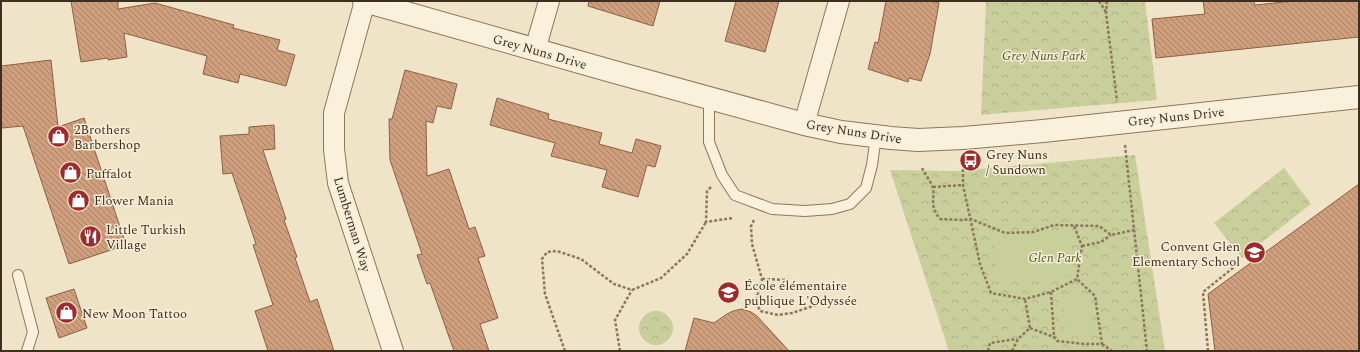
<svg xmlns="http://www.w3.org/2000/svg" width="1360" height="352" font-family="Spectral,serif">
<style>
.forest{fill:url(#forest-crowns)}
.pitch{fill:#c9cf9b}
.building{fill:url(#building-back-hatch);stroke:#8d5f41}
.lines{fill:none;stroke-linecap:round;stroke-linejoin:round}
.service-casing{stroke:#8d765c;stroke-width:12}
.minor-casing{stroke:#8d765c;stroke-width:22}
.tertiary-casing{stroke:#8d765c;stroke-width:24}
.path{stroke:#8d765c;stroke-width:2.5;stroke-dasharray:3 2;stroke-linecap:butt}
.service{stroke:#faf1dc;stroke-width:10}
.minor{stroke:#faf1dc;stroke-width:20}
.tertiary{stroke:#faf1dc;stroke-width:22}
.labels{text-anchor:middle;stroke-width:3;stroke-linejoin:round;paint-order:stroke}
.street-label{font-size:13px;fill:#3d2e20;stroke:#f7eed8}
.park-label{font-size:13px;font-style:italic;fill:#4d5a26;stroke:#f7eed8}
.poi-label{font-size:13px;fill:#3d2e20;stroke:#f7eed8;text-anchor:start}
</style>
<defs>
<pattern id="forest-crowns" width="20" height="18" patternUnits="userSpaceOnUse"><rect width="20" height="18" fill="#c9cf9b"/><path d="M2 6a3 3 0 1 1 6 0M12 15a3 3 0 1 1 6 0" fill="none" stroke="#aeb285"/></pattern>
<pattern id="building-back-hatch" width="6" height="6" patternUnits="userSpaceOnUse"><rect width="6" height="6" fill="#cf9f7d"/><path d="M-1 5l2 2M0 0l6 6M5-1l2 2" fill="none" stroke="#a98266"/></pattern>
</defs>
<rect width="100%" height="100%" fill="#f0e4c8"/>
<g class="forest">
<polygon points="986,1 1145,1 1157,100 981,115"/>
<polygon points="1135,155 1165,351 949,351 890,170 957,171"/>
<polygon points="1284,168 1311,204 1242,258 1214,223"/>
<circle cx="656" cy="328" r="17"/>
</g>
<g class="pitch">
<polygon points="1071,233 1074,275 997,280 994,238"/>
<polygon points="1064,296 1088,296 1088,336 1065,337"/>
</g>
<g class="building">
<polygon points="71,1 118,1 118,9 155,3 234,25 233,28 280,40 277,50 295,55 286,86 240,74 238,83 203,74 207,56 124,33 127,57 108,60 108,58 81,62"/>
<polygon points="589,1 660,1 653,26 588,6"/>
<polygon points="736,1 779,1 765,52 725,41"/>
<polygon points="886,1 930,1 939,3 930,54 921,81 909,78 908,82 868,69 875,42 878,43"/>
<polygon points="1203,1 1254,1 1255,5 1294,1 1359,1 1359,37 1156,58 1152,19 1205,14"/>
<polygon points="51,60 58,127 84,118 126,245 69,264 23,126 2,128 1,116 1,66"/>
<polygon points="405,70 457,84 451,109 437,106 433,123 426,121 427,176 449,169 469,229 475,227 485,256 478,258 498,318 480,324 489,351 454,351 430,283 427,284 417,255 422,254 390,160 389,119 392,119"/>
<polygon points="497,98 549,114 548,119 602,133 599,144 632,153 636,139 661,146 655,167 647,165 638,197 602,187 607,170 551,156 555,143 490,125"/>
<polygon points="274,125 275,149 263,150 286,219 284,220 297,257 295,258 310,302 317,299 334,351 268,351 255,311 273,305 253,245 256,244 232,173 223,174 220,136 249,134 249,127"/>
<polygon points="1359,184 1359,351 1215,351 1208,294"/>
<polygon points="74,289 87,328 59,338 46,298"/>
<polygon points="742,309 751,312 757,316 789,351 685,351 694,318 714,323 727,314 733,311"/>
</g>
<g class="lines">
<defs>
<g id="service">
<polyline points="709,98 709,142 722,175 735,195 772,209 805,211 832,209 850,204 866,188 872,165 876,136"/>
<polyline points="18,275 33,332 27,351"/>
</g>
<g id="minor">
<polyline points="365,1 334,113 334,149 338,183 393,351"/>
<polyline points="535,50 549,1"/>
<polyline points="804,124 839,1"/>
</g>
<polyline id="tertiary" points="364,1 618,73 804,124 841,132 891,138 918,140 963,138 1043,131 1359,97"/>
</defs>
<use href="#service" class="service-casing"/>
<use href="#minor" class="minor-casing"/>
<use href="#tertiary" class="tertiary-casing"/>
<g class="path">
<polyline points="1099,1 1106,12"/>
<polyline points="1107,1 1106,13 1117,101"/>
<polyline points="1125,145 1147,351"/>
<polyline points="963,159 963,185 980,264 991,293 1025,299 1051,292 1077,279 1082,246 1074,226"/>
<path d="M 922,168 C 925,174 931,182 933,188 C 935,202 929,205 940,219 L 961,220 L 971,219 L 1005,233 L 1034,232 L 1054,225 L 1099,226 L 1111,235 L 1134,230"/>
<polyline points="711,187 707,191 706,222 733,218"/>
<polyline points="933,187 963,185"/>
<polyline points="754,220 751,226 752,244 762,279 756,301 760,311 778,315 792,313 816,305"/>
<polyline points="1082,246 1101,242 1111,235"/>
<polyline points="762,279 789,280"/>
<polyline points="1051,292 1054,337"/>
<polyline points="1030,328 1054,337 1057,341 1085,344 1102,344 1095,296 1077,279"/>
<polyline points="1102,344 1112,351"/>
<polyline points="565,351 545,294 542,259 547,252 557,251 581,259 614,284 632,290 661,278 687,254 706,222"/>
<polyline points="620,351 615,320 632,290"/>
<polyline points="988,351 990,343 1017,339"/>
<polyline points="1012,351 1018,339 1030,328 1025,299"/>
<polyline points="1208,351 1203,292 1238,264"/>
</g>
<use href="#service" class="service"/>
<use href="#minor" class="minor"/>
<use href="#tertiary" class="tertiary"/>
</g>
<defs>
<symbol id="shop-disc" viewBox="-11 -11 22 22"><circle r="9.5" fill="#9e2a2b" stroke="#f7eed8"/><path d="M-5-2.5h2.3a2.7 3.5 0 0 1 5.4 0H5L5.5 6h-11ZM-1.5-2.5h3a1.5 2.3 0 0 0-3 0Z" fill="#fff"/></symbol>
<symbol id="bus-disc" viewBox="-11 -11 22 22"><circle r="9.5" fill="#9e2a2b" stroke="#f7eed8"/><path d="M-5-6H5V4H4V6H2V4H-2V6H-4V4H-5ZM-3.5-4V0h7V-4ZM-3.5 1.2v1.5H-2V1.2ZM2 1.2v1.5H3.5V1.2Z" fill="#fff"/></symbol>
<symbol id="restaurant-disc" viewBox="-11 -11 22 22"><circle r="9.5" fill="#9e2a2b" stroke="#f7eed8"/><path d="M-5-6h1v4h1v-4h1v4h1v-4h1v5L-1.5 .5V6h-2V.5L-5-1ZM5-6V6H3V1.5H1.5Q1.5-4 5-6Z" fill="#fff"/></symbol>
<symbol id="school-disc" viewBox="-11 -11 22 22"><circle r="9.5" fill="#9e2a2b" stroke="#f7eed8"/><path d="M0-5L7-2L0 1L-7-2ZM-4 1L0 2.5L4 1V4Q0 6-4 4Z" fill="#fff"/></symbol>
</defs>
<g fill-rule="evenodd">
<use href="#shop-disc" x="46" y="124" width="25" height="25"/>
<use href="#bus-disc" x="958" y="148" width="25" height="25"/>
<use href="#shop-disc" x="58" y="160" width="25" height="25"/>
<use href="#shop-disc" x="66" y="188" width="25" height="25"/>
<use href="#restaurant-disc" x="78" y="224" width="25" height="25"/>
<use href="#school-disc" x="1242" y="240" width="25" height="25"/>
<use href="#school-disc" x="716" y="280" width="25" height="25"/>
<use href="#shop-disc" x="54" y="300" width="25" height="25"/>
</g>
<g class="labels">
<g class="street-label">
<text transform="translate(540 51) rotate(16)" y="5">Grey Nuns Drive</text>
<text transform="translate(1176 116) rotate(-6)" y="5">Grey Nuns Drive</text>
<text transform="translate(854 131) rotate(9)" y="5">Grey Nuns Drive</text>
<text transform="translate(353 224) rotate(73)" y="5">Lumberman Way</text>
</g>
<g class="park-label">
<text x="1044" y="60">Grey Nuns Park</text>
<text x="1055" y="262">Glen Park</text>
</g>
<g class="poi-label">
<text x="74" y="134">2Brothers<tspan x="74" dy="15">Barbershop</tspan></text>
<text x="986" y="159">Grey Nuns<tspan x="986" dy="15">/ Sundown</tspan></text>
<text x="86" y="178">Puffalot</text>
<text x="94" y="205">Flower Mania</text>
<text x="106" y="234">Little Turkish<tspan x="106" dy="15">Village</tspan></text>
<text x="1240" y="251" text-anchor="end">Convent Glen<tspan x="1240" dy="15">Elementary School</tspan></text>
<text x="744" y="290">École élémentaire<tspan x="744" dy="15">publique L'Odyssée</tspan></text>
<text x="82" y="318">New Moon Tattoo</text>
</g>
</g>
<rect width="1360" height="352" fill="none" stroke="#3d2e20" stroke-width="4"/>
</svg>
